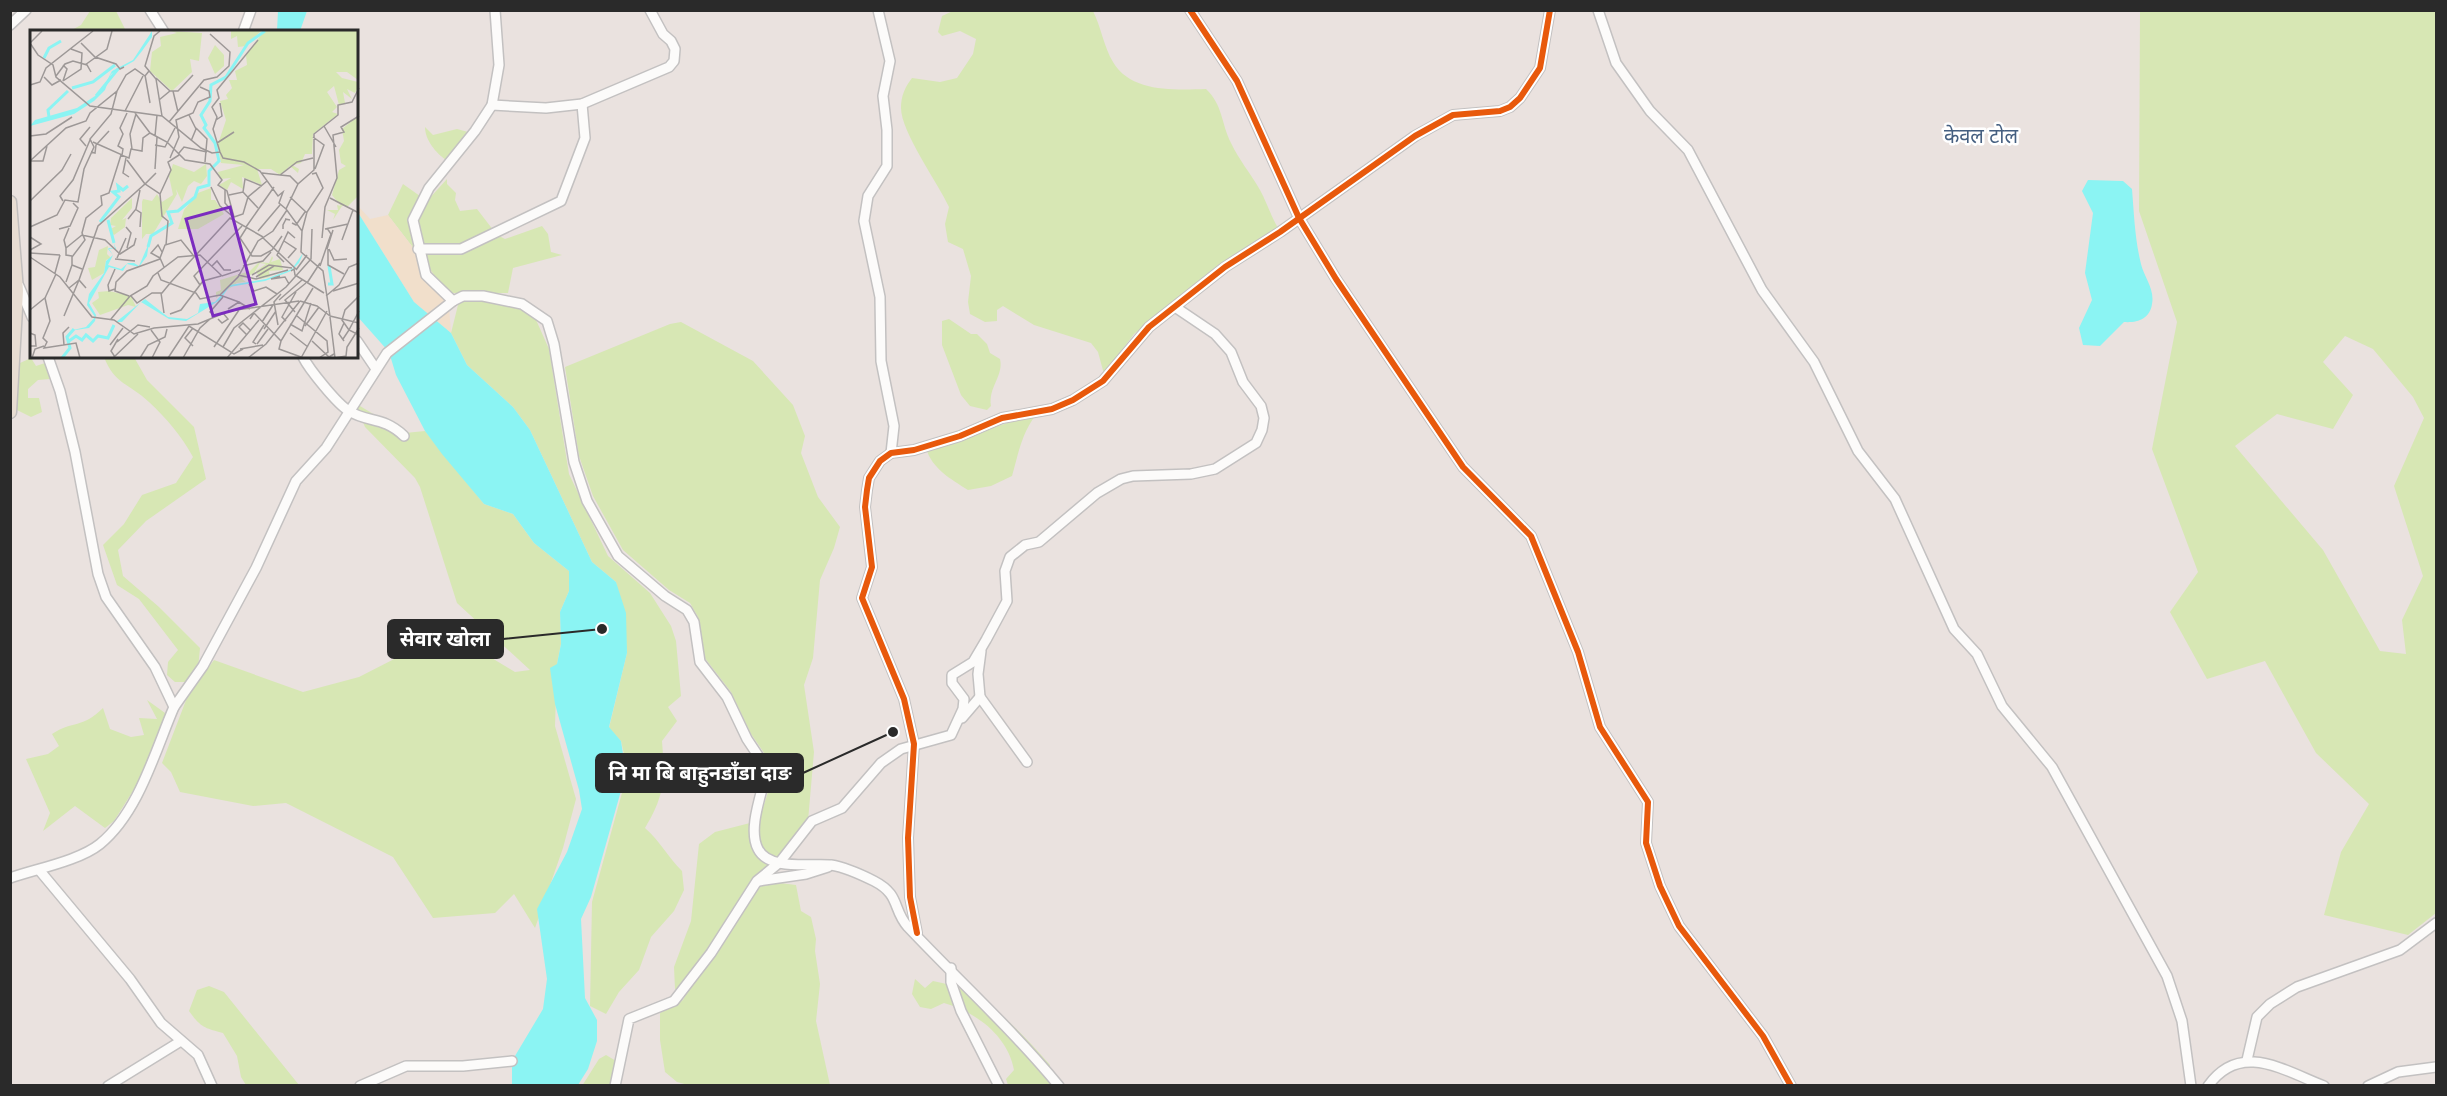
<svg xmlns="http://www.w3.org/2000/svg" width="2447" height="1096" font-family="'PT Sans','Noto Sans Devanagari',sans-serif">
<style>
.green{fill:#d7e7b4;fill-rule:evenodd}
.sand{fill:#f1dfcb}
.water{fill:#8bf4f3}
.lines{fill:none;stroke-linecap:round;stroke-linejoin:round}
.minor-casing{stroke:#c3c1c1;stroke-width:12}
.major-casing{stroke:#c1bebd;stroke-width:15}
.minor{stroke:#fcfbfa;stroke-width:9}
.major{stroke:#e8ddd2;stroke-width:12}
.cycleway-casing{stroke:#fff;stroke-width:10}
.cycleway{stroke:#e8590c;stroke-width:6}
.labels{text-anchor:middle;stroke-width:5;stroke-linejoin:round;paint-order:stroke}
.neighbourhood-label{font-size:20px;fill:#455f80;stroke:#fff}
.inset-river{fill:none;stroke:#8bf4f3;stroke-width:3}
.inset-road{fill:none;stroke:#9d9897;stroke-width:1.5}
.view{fill:#7b2cbf;fill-opacity:0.15;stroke:#7b2cbf;stroke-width:3}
.inset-edge{fill:none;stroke:#2a2a2a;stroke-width:3}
.leader{fill:none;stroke:#2a2a2a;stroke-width:2}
.callout-dot{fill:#2a2a2a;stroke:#fff;stroke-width:2}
.callout{fill:#2a2a2a;stroke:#2a2a2a;stroke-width:2}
.callout-label{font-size:20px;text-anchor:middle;font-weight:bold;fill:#fff}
</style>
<rect width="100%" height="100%" fill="#eae2df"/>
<g class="green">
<path d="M 955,10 L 1093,11 C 1101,27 1104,47 1113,62 C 1131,93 1176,90 1206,89 C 1223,105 1221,123 1231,143 C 1239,160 1251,174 1260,190 C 1267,203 1271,216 1278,228 L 1218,265 L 1134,334 L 1104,374 L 1098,352 L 1091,343 L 1034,325 L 1003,306 L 997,310 L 997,321 L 985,322 L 970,314 L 968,302 L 971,276 L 963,249 L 948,242 L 945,224 L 949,207 C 938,183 901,132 901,108 C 901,96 905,87 912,78 L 940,82 L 957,78 L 973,54 L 976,39 L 960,31 L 942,36 L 938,32 L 942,16 Z"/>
<polygon points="90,11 116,11 126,31 70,31 81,25"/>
<path d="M 2140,11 L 2436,11 L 2436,913 L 2408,935 L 2324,915 L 2341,852 L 2369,804 L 2316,753 L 2265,661 L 2207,679 L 2170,612 L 2198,572 L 2152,449 L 2177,322 L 2139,211 ZM 2345,336 L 2373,349 L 2413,397 L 2424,418 L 2394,486 L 2423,576 L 2402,620 L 2406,654 L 2380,651 L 2323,550 L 2235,446 L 2277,414 L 2333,429 L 2353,395 L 2323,362 Z"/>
<path d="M 425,127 L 433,135 L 457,129 L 468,132 L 452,155 L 446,160 C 436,153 425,140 425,127 Z"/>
<polygon points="447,179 447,184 456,193 455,200 460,211 477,209 497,235 505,239 542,226 548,234 551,252 562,255 513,268 508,293 448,293 388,215 403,184 427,201"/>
<path d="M 459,301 L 488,301 L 533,313 L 549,349 L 569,474 L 608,556 L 650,593 L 671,626 L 676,641 L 681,696 L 668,707 L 677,721 L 662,741 C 665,779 665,795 645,828 C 660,841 668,857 682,871 L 684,890 L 674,911 L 651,937 L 639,970 L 619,992 L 606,1014 L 590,1006 L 592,902 L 628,771 L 621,741 L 609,728 L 627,653 L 616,582 L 592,562 L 530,430 L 513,407 L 467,365 L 451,333 Z"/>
<path d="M 949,319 L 971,334 L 977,334 L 987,344 L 990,353 L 1000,359 C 1004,376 988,387 991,406 L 987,410 L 970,406 L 961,395 L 942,345 L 942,321 Z"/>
<polygon points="681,322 753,361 793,405 805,436 801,453 818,497 840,527 834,548 820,580 813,658 804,685 814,752 808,821 681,990 675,989 674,967 691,921 699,844 715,832 750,823 760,817 769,789 771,763 751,734 731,692 704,657 698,617 690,603 669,590 623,550 593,496 579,456 565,367 670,324"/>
<path d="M 104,357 L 134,357 L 147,380 L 194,427 L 206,479 L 146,521 L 118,550 L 123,576 L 159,607 L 200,648 L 198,669 L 187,682 L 175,682 L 167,675 L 168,662 L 178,650 L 139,599 L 117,585 L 103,545 L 124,524 L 142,495 L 176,483 L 193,457 C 181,435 167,419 149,402 C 129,383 115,385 104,357 Z"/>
<polygon points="31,358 36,366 45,363 50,379 38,380 28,389 28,398 39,398 42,412 31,417 17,410 20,363"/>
<polygon points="355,403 405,433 425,431 484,504 513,514 534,543 569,571 569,591 560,612 561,644 557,664 555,726 576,799 563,848 535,928 514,894 495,913 433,918 393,857 286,803 253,806 180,792 171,772 162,763 188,695 214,660 303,692 359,677 402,655 432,622 515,672 530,670 457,603 420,487 415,478 365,427"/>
<path d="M 1036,415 C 1022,432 1018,455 1012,476 L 991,486 L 968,490 C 951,479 932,469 926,448 C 964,439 999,424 1036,415 Z"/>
<path d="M 147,700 L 172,718 L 150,764 L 114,821 L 105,828 L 75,806 L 43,831 L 50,813 L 26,759 L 48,754 L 59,746 L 52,734 C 73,720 82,729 103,708 L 110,729 L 131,737 L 144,735 L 139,718 L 157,719 Z"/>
<polygon points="772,882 796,885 801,911 811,917 816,939 815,951 820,984 816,1021 830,1085 688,1085 677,1082 665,1072 660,1040 660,1013 683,1000 690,986 760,887"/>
<path d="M 915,979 L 925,988 L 933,981 C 983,989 1018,1029 1050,1065 L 1050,1085 L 1008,1085 L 1006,1079 L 1014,1070 C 1008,1036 976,1012 944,1003 L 931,1009 L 920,1007 L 912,994 Z"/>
<path d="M 209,986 L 224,992 L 299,1085 L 246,1085 L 241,1077 L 237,1056 L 223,1033 C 205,1028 201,1028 189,1011 L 197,990 Z"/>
<polygon points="606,1055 616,1061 619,1085 582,1086 599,1059"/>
</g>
<polygon class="sand" points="357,205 370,219 388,215 448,293 451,333 414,302 357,211"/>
<g class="water">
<polygon points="278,11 307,11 300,31 277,31"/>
<path d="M 2088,180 L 2123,181 L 2132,189 C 2134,214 2135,240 2141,264 C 2144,277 2155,289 2152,304 C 2150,319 2137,323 2124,322 L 2100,346 L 2083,345 L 2079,328 L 2092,300 L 2085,273 L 2093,213 L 2082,191 Z"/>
<polygon points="357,211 414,302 451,333 467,365 513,407 530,430 592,562 616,582 626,613 627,653 609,727 621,741 626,773 591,897 581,919 585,998 597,1020 597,1041 588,1069 578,1085 512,1085 512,1061 543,1009 547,979 537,909 567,852 582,809 579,790 555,704 550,668 557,664 561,644 560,612 569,591 569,571 534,543 513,514 484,504 442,454 425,431 396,375 389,352 357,316"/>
</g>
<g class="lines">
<defs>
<g id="minor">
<polyline points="150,10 164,32"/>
<polyline points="878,10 890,61 883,96 887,130 887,166 868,196 864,221 880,297 881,361 894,426 891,453"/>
<polyline points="1190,10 1237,81 1299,218 1336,279 1463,467 1531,536 1578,652 1600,727 1648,802 1646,843 1660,886 1679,926 1763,1036 1791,1086"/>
<polyline points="1598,10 1616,63 1650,111 1688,150 1762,290 1814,362 1858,451 1895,499 1954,629 1977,654 2002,706 2052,767 2167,976 2182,1021 2191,1086"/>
<polyline points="10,25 26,10"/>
<polyline points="243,32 251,10"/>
<polyline points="492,105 546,108 582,104 669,67 674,61 675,49 671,41 663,34 650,10"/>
<polyline points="418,249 461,249 561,201 585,138 582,104"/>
<polyline points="19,286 32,317"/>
<path d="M 453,301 L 463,296 L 483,296 L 522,304 L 547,321 L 554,344 L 574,462 L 587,501 L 618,556 L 665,596 L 687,610 L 694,622 L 700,662 L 727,697 L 747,739 L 767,769 C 763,791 747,828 758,849 C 769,871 811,863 831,865 C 844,867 862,875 874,881 C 901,895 892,909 908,927 C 958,980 1012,1029 1059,1086"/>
<polyline points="357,341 376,369"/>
<path d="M 303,357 C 309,369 337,404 349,411 C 368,423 383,416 404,436"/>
<polyline points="980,697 978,674 981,651"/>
<polyline points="174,707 203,666 256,568 296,481 326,448 387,353 453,301 426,275 413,220 429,188 475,131 492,105 499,65 495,10"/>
<polyline points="962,718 980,697 1027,762"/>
<polyline points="40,871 130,979 161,1023 198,1055 212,1086"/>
<path d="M 10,878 C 35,869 79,861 100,844 C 139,812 155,751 174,707 L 155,667 L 106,597 L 98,574 L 75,452 L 60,391 L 48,357"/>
<polyline points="759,881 806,874 828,867"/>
<polyline points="917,933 910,897 908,838 914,744 904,699 862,598 872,567 865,507 867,490 869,478 880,461 891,453 914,450 960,436 1002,418 1052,409 1073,400 1103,381 1149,327 1225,267 1280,232 1415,136 1453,115 1500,111 1510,107 1520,98 1540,68 1550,10"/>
<polyline points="951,968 951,982 961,1011 999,1086"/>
<polyline points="2247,1060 2257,1017 2270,1004 2297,987 2400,950 2436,923"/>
<polyline points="108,1086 181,1041"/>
<polyline points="360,1086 406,1066 463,1066 512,1061"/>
<polyline points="615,1086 629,1019 674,1001 711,953 757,881 780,862 812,821 842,808 881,763 901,749 951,735 963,709 964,699 952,683 952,675 973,662 986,640 1007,601 1005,571 1010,557 1025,545 1039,542 1097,493 1121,479 1133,476 1191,474 1215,469 1256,443 1262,430 1264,418 1261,406 1243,382 1231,352 1215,334 1175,307"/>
<path d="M 2208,1086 C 2240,1041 2283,1070 2324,1086"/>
<polyline points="2368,1086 2398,1072 2436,1067"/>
</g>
<polyline id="major" points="10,202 17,291 10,412"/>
</defs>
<use href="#minor" class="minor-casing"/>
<use href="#major" class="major-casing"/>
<use href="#minor" class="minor"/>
<use href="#major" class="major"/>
<defs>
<g id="cycleway">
<polyline points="1190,10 1237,81 1299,218 1336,279 1463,467 1531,536 1578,652 1600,727 1648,802 1646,843 1660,886 1679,926 1763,1036 1791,1086"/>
<polyline points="917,933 910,897 908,838 914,744 904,699 862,598 872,567 865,507 867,490 869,478 880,461 891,453 914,450 960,436 1002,418 1052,409 1073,400 1103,381 1149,327 1225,267 1280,232 1415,136 1453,115 1500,111 1510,107 1520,98 1540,68 1550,10"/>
</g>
</defs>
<use href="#cycleway" class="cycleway-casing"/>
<use href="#cycleway" class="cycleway"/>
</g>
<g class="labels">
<g class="neighbourhood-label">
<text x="1981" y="143">केवल टोल</text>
</g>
</g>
<g transform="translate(30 30)">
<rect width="328" height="328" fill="#eae2df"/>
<path d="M 141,1 L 172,3 L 169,31 L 160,29 L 162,42 L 142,61 L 120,41 L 122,22 L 131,16 L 130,7 L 147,3 ZM 201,1 L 231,1 L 216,16 L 208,17 L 207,6 L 201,9 ZM 234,1 L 328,1 L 328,50 L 317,42 L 306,42 L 312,48 L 328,52 L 328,57 L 325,63 L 317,59 L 322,69 L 313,62 L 315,73 L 309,75 L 304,56 L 297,62 L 307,77 L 302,82 L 308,84 L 283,104 L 282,124 L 275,124 L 271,133 L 262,135 L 269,139 L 268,143 L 260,136 L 250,145 L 241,139 L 227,139 L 232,155 L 212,147 L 213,159 L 201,152 L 197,160 L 189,155 L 201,148 L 190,149 L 188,142 L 214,135 L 191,133 L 188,114 L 196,90 L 190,71 L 198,69 L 196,65 L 202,58 L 199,50 L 207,50 L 205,41 L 217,35 L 216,25 ZM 185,15 L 194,25 L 194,36 L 185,44 L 178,28 ZM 328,86 L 328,166 L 318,176 L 312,176 L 303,190 L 305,184 L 297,180 L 308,180 L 307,175 L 311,176 L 302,165 L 309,140 L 316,136 L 311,133 L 309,120 L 314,111 L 312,99 ZM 143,134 L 164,142 L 176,134 L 177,146 L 171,154 L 164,151 L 158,156 L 152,172 L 146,159 L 147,164 L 123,204 L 116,204 L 112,209 L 112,172 L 113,169 L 122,171 L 127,164 L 132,172 L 143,165 L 139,146 ZM 181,158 L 181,170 L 185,170 L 194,184 L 168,199 L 148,199 L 154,180 L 168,163 ZM 102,168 L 102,178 L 92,190 L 96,188 L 95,197 L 84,205 L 79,200 L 86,196 L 80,195 L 81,188 ZM 78,216 L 77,224 L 81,228 L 76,230 L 74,243 L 62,250 L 58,238 L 65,237 L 69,220 ZM 242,226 L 243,228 L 241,232 L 250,229 L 253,240 L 239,241 L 240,247 L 230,249 L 226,241 L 236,234 L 230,233 L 224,243 L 212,249 L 216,252 L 207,253 L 186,268 L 186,262 L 191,260 L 190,250 L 220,241 L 229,232 L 239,233 ZM 79,261 L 101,266 L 106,277 L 98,275 L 70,285 L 62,273 L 69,268 L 68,262 Z" fill="#d7e7b4"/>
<path d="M 122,1 L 122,7 L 112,21 L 104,31 L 81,44 L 75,60 L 64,71 L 44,84 L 0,96 L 5,90 L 47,78 L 71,62 L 82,41 L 103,30 ZM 84,213 L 86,219 L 79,219 L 83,225 L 78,235 L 91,239 L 98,233 L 104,233 L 109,236 L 119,213 L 117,226 L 109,237 L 97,234 L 93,241 L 79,237 L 59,273 L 66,285 L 65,291 L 59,298 L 39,301 L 56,297 L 65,287 L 57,275 L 59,264 L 74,243 L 76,231 L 83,225 L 78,219 L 79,218 L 85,219 ZM 273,223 L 272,226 L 269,233 L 261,241 L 235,251 L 199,257 L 190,270 L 156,291 L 139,289 L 111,272 L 92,292 L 86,292 L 115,269 L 138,287 L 157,289 L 168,283 L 170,274 L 185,272 L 200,255 L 236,249 L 262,239 Z" fill="#8bf4f3"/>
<path class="inset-river" d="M 14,28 L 19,18 L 31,11M 42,58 L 63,52 L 85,35M 66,66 L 88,39M 19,87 L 18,80 L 38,61M 78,190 L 84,213M 70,192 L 89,167 L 83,162 L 89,161 L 88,156 L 93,160 L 98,156M 118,217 L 121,206 L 142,193 L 138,182 L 148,181 L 165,167 L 168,158 L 179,155 L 179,141 L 189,131 L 185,113 L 174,98 L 176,95 L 171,85 L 180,71 L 181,55 L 196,47 L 218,13 L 235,1M 298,254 L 302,254 L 299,236M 39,311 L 46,306 L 52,310 L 56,305 L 63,311 L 68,306 L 78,308 L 84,295M 32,328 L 40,318 L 37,307 L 44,299"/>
<path class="inset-road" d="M 12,1 L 0,13 L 8,25 L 23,35 L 26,47 L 60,76 L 132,86 L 171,118 L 182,123 L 190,122 L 193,128 L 214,132 L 230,141 L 248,166 L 253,162 L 249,173 L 256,179M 130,1 L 124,6 L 115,36 L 126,49 L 132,86M 51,13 L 65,27 L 86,34 L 90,39 L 94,37M 33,35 L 37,39 L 33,51M 55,35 L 77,19 L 82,1M 115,45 L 120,73M 26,46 L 35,34 L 43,31 L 57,35 L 61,42M 14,47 L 22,55 L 31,50M 126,48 L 140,61M 33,51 L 51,39 L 52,23 L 41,19M 0,55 L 10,52 L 16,38 L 63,1M 143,61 L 148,82M 129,70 L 140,61 L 148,61 L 163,45M 95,81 L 113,46M 105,83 L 120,103M 159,85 L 166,99 L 161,111M 186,90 L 192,86 L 190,73M 139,92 L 174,50 L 187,47 L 199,36 L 200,22 L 180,4M 294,96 L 306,117M 166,98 L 177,109 L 175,132M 0,106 L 16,104 L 42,87M 125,106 L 127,85M 283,107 L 294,115 L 285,139M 63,112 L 92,125 L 93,119 L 88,116 L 93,104 L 90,98 L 97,83M 187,113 L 204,102M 125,115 L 135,117 L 145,98M 56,116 L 50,109 L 60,97M 102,119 L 100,104 L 106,84M 61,122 L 65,123 L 66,115 L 79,101M 190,122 L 183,99 L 187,87 L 182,77 L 189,68 L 187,60 L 228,10M 149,123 L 154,117 L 177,122M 96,128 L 93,143 L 99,147M 140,128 L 149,107 L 146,90 L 163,83 L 168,72 L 180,67 L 179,61 L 170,57M 97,130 L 115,154 L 126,143M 0,131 L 36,98 L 56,91 L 60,83 L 87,61 L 96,45 L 105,39 L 115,46 L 119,41M 0,131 L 13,131 L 17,116M 125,139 L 127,107M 232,143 L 250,145 L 267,132 L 283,128M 250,145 L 260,146 L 268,154M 181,157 L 190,176 L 201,185M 195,159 L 195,173 L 201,180M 213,162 L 215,149 L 232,156M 130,164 L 141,140 L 138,132 L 149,125M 199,165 L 213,162 L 228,178M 260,167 L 277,183M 300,168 L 329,183M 0,171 L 32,140 L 41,124M 33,171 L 30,166 L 43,150 L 60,110M 105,179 L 111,183 L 110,197M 204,187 L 213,184 L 218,167 L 237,151M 98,189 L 106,179 L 110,160M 262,193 L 266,195 L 275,182M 0,197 L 27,185 L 35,170 L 48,172 L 54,139 L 64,117 L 60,109 L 81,84 L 87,61M 96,197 L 101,203 L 97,218M 216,197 L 244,157M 217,197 L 210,208 L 222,226 L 231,226 L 242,220 L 252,206M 29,199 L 40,196 L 48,178 L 43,173M 253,199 L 253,195 L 256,189 L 260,190 L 255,189M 295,199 L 318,194M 228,201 L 250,175M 272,201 L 277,182 L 293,158 L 286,143 L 282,144M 0,207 L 11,214 L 0,220M 232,207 L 266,239M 292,208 L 295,177 L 307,148 L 303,105 L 314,102 L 311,97 L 329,86M 312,210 L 323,180M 254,211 L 266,219 L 258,228M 36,218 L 34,210 L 39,198M 297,219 L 303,200M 298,219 L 298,235 L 314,244M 299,219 L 304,230 L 317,229M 0,223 L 30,225M 42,226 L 36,225 L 36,218 L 52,205 L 75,210 L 90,224 L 104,215 L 106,208M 0,227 L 30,247 L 62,287 L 84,290 L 104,304 L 124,298 L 168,294 L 199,281 L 269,271M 87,228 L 96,208M 130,228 L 121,223 L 128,215 L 132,222M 85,229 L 105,231M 254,232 L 247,225 L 258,202 L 265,208M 182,236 L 187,231 L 194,240 L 201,240M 213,236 L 233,231 L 241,222M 290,236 L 301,204 L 297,198M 134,237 L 130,228 L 135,215 L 151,210 L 163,225M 52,239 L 42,235 L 42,227 L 55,210 L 52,203 L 56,188 L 72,175 L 71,166 L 79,163 L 91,125 L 99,128 L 101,119 L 112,121 L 113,108 L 120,103 L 137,112 L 155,130 L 180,134 L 192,150 L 188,155 L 197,161 L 204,187M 85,239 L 78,255 L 79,261 L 85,259M 266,240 L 277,225M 261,241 L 264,239 L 265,245 L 294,263M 25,243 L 30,225M 128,243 L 131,250 L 166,263 L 170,269 L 190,265 L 209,272M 26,244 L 15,268 L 20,291 L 13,308 L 17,312 L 14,318 L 46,313 L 50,328M 208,245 L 226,249 L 258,240M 222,245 L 239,235 L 262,238M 250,246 L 241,249 L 255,247 L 259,254M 226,247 L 244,236M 36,252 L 42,235M 141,252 L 200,188 L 233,207M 277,253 L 290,233M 219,254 L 224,261 L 236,257 L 247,264M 170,255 L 164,246 L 212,196M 39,258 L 49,250 L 68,196 L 115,154 L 130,164 L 132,186 L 138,191 L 136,215M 303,261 L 329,253M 131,263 L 134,283M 190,265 L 208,247 L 228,211 L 243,201 L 257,180M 99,266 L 85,261 L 86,252 L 97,241 L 130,229M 101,266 L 107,273 L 122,263 L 132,263 L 141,252M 296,266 L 309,255 L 319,237 L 329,233M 249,270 L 272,250M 270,271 L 287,276 L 300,286M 198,279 L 209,272 L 220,279M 0,280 L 16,267M 329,281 L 319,300 L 329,305M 265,282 L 255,270 L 276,253M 140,284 L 151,280 L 173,251 L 191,246M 34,286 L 49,250 L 56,258M 185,286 L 180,282 L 193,267M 267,286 L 297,311 L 298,322 L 289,328M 300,286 L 293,241 L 271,222 L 272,201 L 256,179 L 268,154 L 284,140 L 284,104 L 308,85 L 308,75 L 322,72 L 329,58M 300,286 L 329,293M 300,287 L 305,328M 81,289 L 100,266 L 117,256 L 123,246 L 148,227 L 170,225 L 192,246 L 210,240M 188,289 L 192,293 L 198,289 L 193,283M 220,289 L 224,283 L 251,311 L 283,258M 256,291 L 252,287 L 266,262M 232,292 L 243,275M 314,293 L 309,304 L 314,311M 260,294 L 272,301 L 281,273M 248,295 L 244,272 L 251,264M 275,296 L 289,277M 234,299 L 246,281M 121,300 L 130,312 L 122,328M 0,303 L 5,305 L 6,316 L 0,316M 260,303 L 278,317M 217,305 L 209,297 L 213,293 L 221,301M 313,309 L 319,300 L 312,290 L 315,280 L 329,266M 251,311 L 249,319 L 271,327M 282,311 L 299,327 L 304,324M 87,312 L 108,295 L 120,297M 226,314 L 223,312 L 234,295M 227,314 L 238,299M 34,315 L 33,303 L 39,297M 80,315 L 93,298M 163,316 L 155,308 L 163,298M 184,317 L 209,280M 193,317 L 204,298 L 256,257 L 281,229 L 282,199M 210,319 L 233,315M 85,327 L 81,321 L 88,309M 2,328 L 5,319 L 14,316M 83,328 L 108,304M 110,328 L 118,315 L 135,307 L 137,299M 138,328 L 159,296 L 204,324 L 213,319M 153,328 L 170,298 L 180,289M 197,328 L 229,290M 218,328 L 236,314 L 270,271M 271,328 L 297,281M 305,328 L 316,326 L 317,317 L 329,298"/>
<path class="view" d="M 200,177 L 226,274 L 183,286 L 156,189 Z"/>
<rect width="328" height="328" class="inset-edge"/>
</g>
<path class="leader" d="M602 629L503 639M893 732L803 773"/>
<g class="callout-dot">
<circle cx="602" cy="629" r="6"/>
<circle cx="893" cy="732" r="6"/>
</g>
<g class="callout">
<rect x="388" y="620" width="115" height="38" rx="6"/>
<rect x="596" y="754" width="207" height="38" rx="6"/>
</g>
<g class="callout-label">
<text x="445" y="646">सेवार खोला</text>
<text x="700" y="780">नि मा बि बाहुनडाँडा दाङ</text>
</g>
<rect width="2447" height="1096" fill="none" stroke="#2a2a2a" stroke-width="24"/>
</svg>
